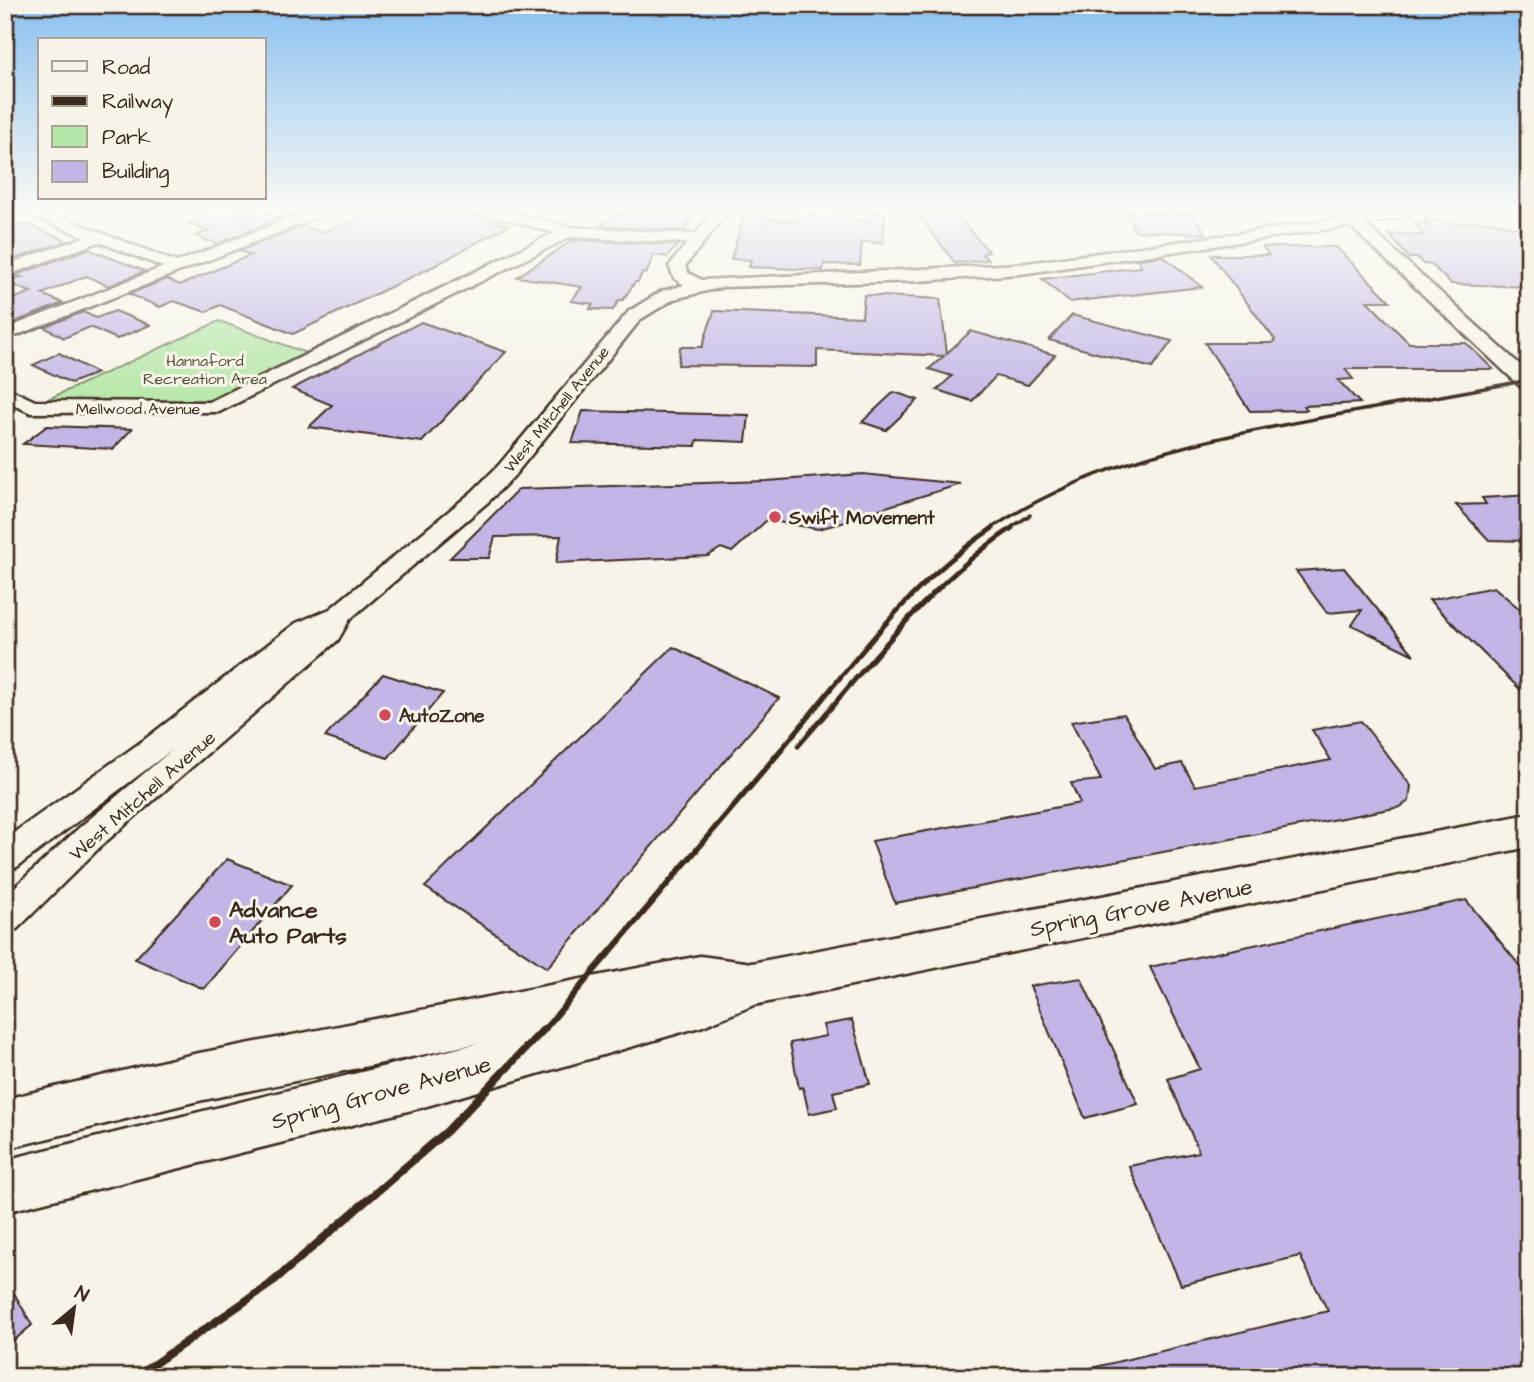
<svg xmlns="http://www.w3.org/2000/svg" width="1534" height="1382" font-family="'Architects Daughter',sans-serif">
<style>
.green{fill:#b5e7a7;stroke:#788862;stroke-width:2}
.building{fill:#c3b6e7;stroke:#3b2a1e;stroke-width:2}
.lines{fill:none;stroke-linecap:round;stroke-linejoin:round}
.minor-casing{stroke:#3b2a1e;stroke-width:5}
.major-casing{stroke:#3b2a1e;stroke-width:5}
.minor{fill:#f7f3e8;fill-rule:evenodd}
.major{fill:#f7f3e8;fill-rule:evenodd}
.rail-far3{stroke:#3b2a1e;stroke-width:3.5}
.rail-far2{stroke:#3b2a1e;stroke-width:5}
.rail-far1{stroke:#3b2a1e;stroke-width:6}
.rail{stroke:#3b2a1e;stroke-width:8}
.poi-dot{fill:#d1495b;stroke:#f7f3e8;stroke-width:2.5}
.labels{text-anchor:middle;stroke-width:6;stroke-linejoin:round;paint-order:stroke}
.far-park-label{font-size:16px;fill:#535039;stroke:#f7f3e8}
.far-street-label{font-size:16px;fill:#3b2a1e;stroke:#f7f3e8}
.poi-label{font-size:19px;font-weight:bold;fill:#3b2a1e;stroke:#f7f3e8;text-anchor:start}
.street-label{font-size:19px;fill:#3b2a1e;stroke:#f7f3e8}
.near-street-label{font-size:23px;fill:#3b2a1e;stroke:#f7f3e8}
.near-poi-label{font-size:23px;font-weight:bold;fill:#3b2a1e;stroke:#f7f3e8;text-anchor:start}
</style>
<rect width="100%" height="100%" fill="#f7f3e8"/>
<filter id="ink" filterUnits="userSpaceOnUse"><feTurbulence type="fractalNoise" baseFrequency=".0143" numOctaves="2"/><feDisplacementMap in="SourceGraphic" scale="14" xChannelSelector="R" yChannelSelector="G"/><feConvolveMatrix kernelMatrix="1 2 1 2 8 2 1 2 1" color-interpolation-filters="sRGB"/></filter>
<g filter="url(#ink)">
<polygon class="green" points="219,321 317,357 223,404 31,407"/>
<g class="building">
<polygon points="232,213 256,217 267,213 282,218 217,244 195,236 208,231 188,224 212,215 218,217"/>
<polygon points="370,213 466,213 509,225 436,265 293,334 220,305 206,312 174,301 160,307 129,294 167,279 180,285 251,255 239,251 304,226 323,232"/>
<polygon points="624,213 693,213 685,231 599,226"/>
<polygon points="745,213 766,213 763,219 800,220 801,215 870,221 872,213 885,213 883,243 862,242 860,265 824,264 823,270 749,267 751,260 731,259"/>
<polygon points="917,213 955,213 989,252 982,254 988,260 955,263"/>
<polygon points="1126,213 1193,214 1206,234 1135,231"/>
<polygon points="1423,220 1449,221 1453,225 1472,221 1496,222 1511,227 1529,228 1529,287 1451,284 1432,265 1423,264 1418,258 1409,258 1389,234 1423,235 1415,224 1427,224"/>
<polygon points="27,224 67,241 5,262 5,229"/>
<polygon points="573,240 678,245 667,257 654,255 646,274 642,273 638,282 635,282 623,300 619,300 613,310 590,309 593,304 571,301 582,287 517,277"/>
<polygon points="1263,247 1336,247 1390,301 1367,301 1409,343 1466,343 1493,369 1345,369 1353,379 1338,380 1360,403 1304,406 1307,410 1250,411 1205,343 1272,343 1275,340 1211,255 1269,255"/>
<polygon points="88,249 145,271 109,286 86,276 42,294 63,303 5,326 5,302 31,292 5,282 22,277 16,275"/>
<polygon points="1163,256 1202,287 1069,302 1042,279 1141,267 1138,259"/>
<polygon points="864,295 940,299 947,353 971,331 1055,355 1028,385 996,376 972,401 937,390 952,376 929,369 944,356 817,350 817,367 678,365 680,347 702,347 714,311 862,317"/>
<polygon points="115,311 150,325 117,339 90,327 64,338 44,327 83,312 96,318"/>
<polygon points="1072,315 1172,341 1152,368 1049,340"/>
<polygon points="421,322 506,352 422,442 309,427 332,405 292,389"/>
<polygon points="59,353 97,373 71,383 33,365"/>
<polygon points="894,392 918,400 886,430 862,422"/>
<polygon points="583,411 749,415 746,442 697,440 696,446 572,443"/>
<polygon points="47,426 132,429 113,449 23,444"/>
<polygon points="863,474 961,484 873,511 870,516 818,529 767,520 732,552 721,548 708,556 556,563 561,536 495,537 489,558 450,558 519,489 766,481"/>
<polygon points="1529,495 1529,541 1489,540 1456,505 1486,504 1482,498"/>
<polygon points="1344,568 1369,599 1414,655 1352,625 1362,610 1327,613 1296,571"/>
<polygon points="1494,587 1529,617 1529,698 1429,600"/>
<polygon points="673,647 779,698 547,968 425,887"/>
<polygon points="383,674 443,693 388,758 325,737"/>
<polygon points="1124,714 1155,769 1182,763 1195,786 1331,760 1312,730 1361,721 1411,786 1409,801 1400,807 895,903 872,841 1080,803 1071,783 1101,780 1071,722"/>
<polygon points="227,859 292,885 204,989 135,959"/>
<polygon points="1466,900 1529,977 1529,1377 1084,1377 1083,1370 1328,1311 1300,1256 1181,1285 1129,1166 1199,1152 1168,1079 1200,1069 1150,967"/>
<polygon points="1081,978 1138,1104 1085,1118 1030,986"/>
<polygon points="852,1020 870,1084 833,1092 837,1108 809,1114 803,1087 799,1088 790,1043 826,1036 823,1025"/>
<polygon points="5,1277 32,1325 5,1348"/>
</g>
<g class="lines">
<defs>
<g id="minor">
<polygon points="30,213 50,213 177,262 303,213 323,213 321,216 5,340 5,329 163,267 99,242 5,276 5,265 85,237 32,216"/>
<polygon points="494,213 517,213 569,227 695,234 712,213 727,213 685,266 688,273 702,280 1020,264 1341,219 1340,213 1352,213 1356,216 1379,213 1413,213 1406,217 1365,224 1529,373 1529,390 1522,388 1350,226 1020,274 920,281 723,287 674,299 641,319 514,476 488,502 350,619 338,640 102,845 17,929 5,933 5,896 80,827 172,750 17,867 5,871 5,839 144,740 296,623 330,609 472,492 498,466 629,311 662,291 684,285 674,278 669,266 687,243 570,237 219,412 31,413 5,401 5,387 35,401 209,402 554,233 496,216"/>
</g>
<polygon id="major" points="1529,814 1529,847 754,1005 703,1026 420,1108 5,1212 5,1160 479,1043 194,1102 5,1149 5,1099 194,1054 700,956 752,963"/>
</defs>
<use href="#minor" class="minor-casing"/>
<use href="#major" class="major-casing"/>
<use href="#minor" class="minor"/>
<use href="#major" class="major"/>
<g class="rail-far3">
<path d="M 990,529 C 1096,460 1203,440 1325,417 C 1393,405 1461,392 1529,380"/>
<polyline points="1009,529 1030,515"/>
</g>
<g class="rail-far2">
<path d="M 798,746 C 865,670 927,585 1012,528"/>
<path d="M 780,751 C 845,674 907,584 993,528"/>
</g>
<polyline class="rail-far1" points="543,1031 782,749"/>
<polyline class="rail" points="135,1377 269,1285 447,1131 544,1029"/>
</g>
</g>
<linearGradient id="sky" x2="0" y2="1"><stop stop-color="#89c0f0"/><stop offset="0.52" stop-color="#fbfaf5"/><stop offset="1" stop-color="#fbfaf5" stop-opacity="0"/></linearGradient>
<rect width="1534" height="406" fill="url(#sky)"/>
<g class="poi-dot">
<circle cx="775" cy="517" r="7"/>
<circle cx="385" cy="715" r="7"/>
<circle cx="215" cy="922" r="7"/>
</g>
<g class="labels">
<g class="far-park-label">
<text x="205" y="366">Hannaford<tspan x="205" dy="18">Recreation Area</tspan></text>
</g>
<g class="far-street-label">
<text x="138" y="414">Mellwood Avenue</text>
<text transform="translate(556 409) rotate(-51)" y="6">West Mitchell Avenue</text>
</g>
<g class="poi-label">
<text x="789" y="524">Swift Movement</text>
<text x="399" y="722">AutoZone</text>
</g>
<g class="street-label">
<text transform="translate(142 795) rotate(-41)" y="7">West Mitchell Avenue</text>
</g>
<g class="near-street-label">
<text transform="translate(1141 907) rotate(-11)" y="8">Spring Grove Avenue</text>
<text transform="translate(381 1092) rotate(-15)" y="8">Spring Grove Avenue</text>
</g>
<g class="near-poi-label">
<text x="229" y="917">Advance<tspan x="229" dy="26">Auto Parts</tspan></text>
</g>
</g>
<rect width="1534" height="1382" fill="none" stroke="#f7f3e8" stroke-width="28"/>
<rect x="14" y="14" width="1506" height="1354" fill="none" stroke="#3b2a1e" stroke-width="2.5" filter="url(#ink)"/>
<rect x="38" y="38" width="228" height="161" fill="#f7f3e8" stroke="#aca397" stroke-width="2"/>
<rect x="52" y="61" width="35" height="10" fill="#f7f3e8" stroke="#aca397" stroke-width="2"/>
<text x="102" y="74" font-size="21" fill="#3b2a1e">Road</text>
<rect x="52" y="96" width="35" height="10" fill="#3b2a1e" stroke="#aca397" stroke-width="2"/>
<text x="102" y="108" font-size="21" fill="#3b2a1e">Railway</text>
<rect x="52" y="126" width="35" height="21" fill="#b5e7a7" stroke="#aca397" stroke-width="2"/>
<text x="102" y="144" font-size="21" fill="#3b2a1e">Park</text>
<rect x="52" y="161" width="35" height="21" fill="#c3b6e7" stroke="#aca397" stroke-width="2"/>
<text x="102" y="178" font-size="21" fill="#3b2a1e">Building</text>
<g transform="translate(74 1308) rotate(29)" stroke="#f7f3e8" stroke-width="5" paint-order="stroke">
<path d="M0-5L12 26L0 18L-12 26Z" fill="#3b2a1e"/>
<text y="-10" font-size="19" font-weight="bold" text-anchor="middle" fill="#3b2a1e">N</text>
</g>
</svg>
